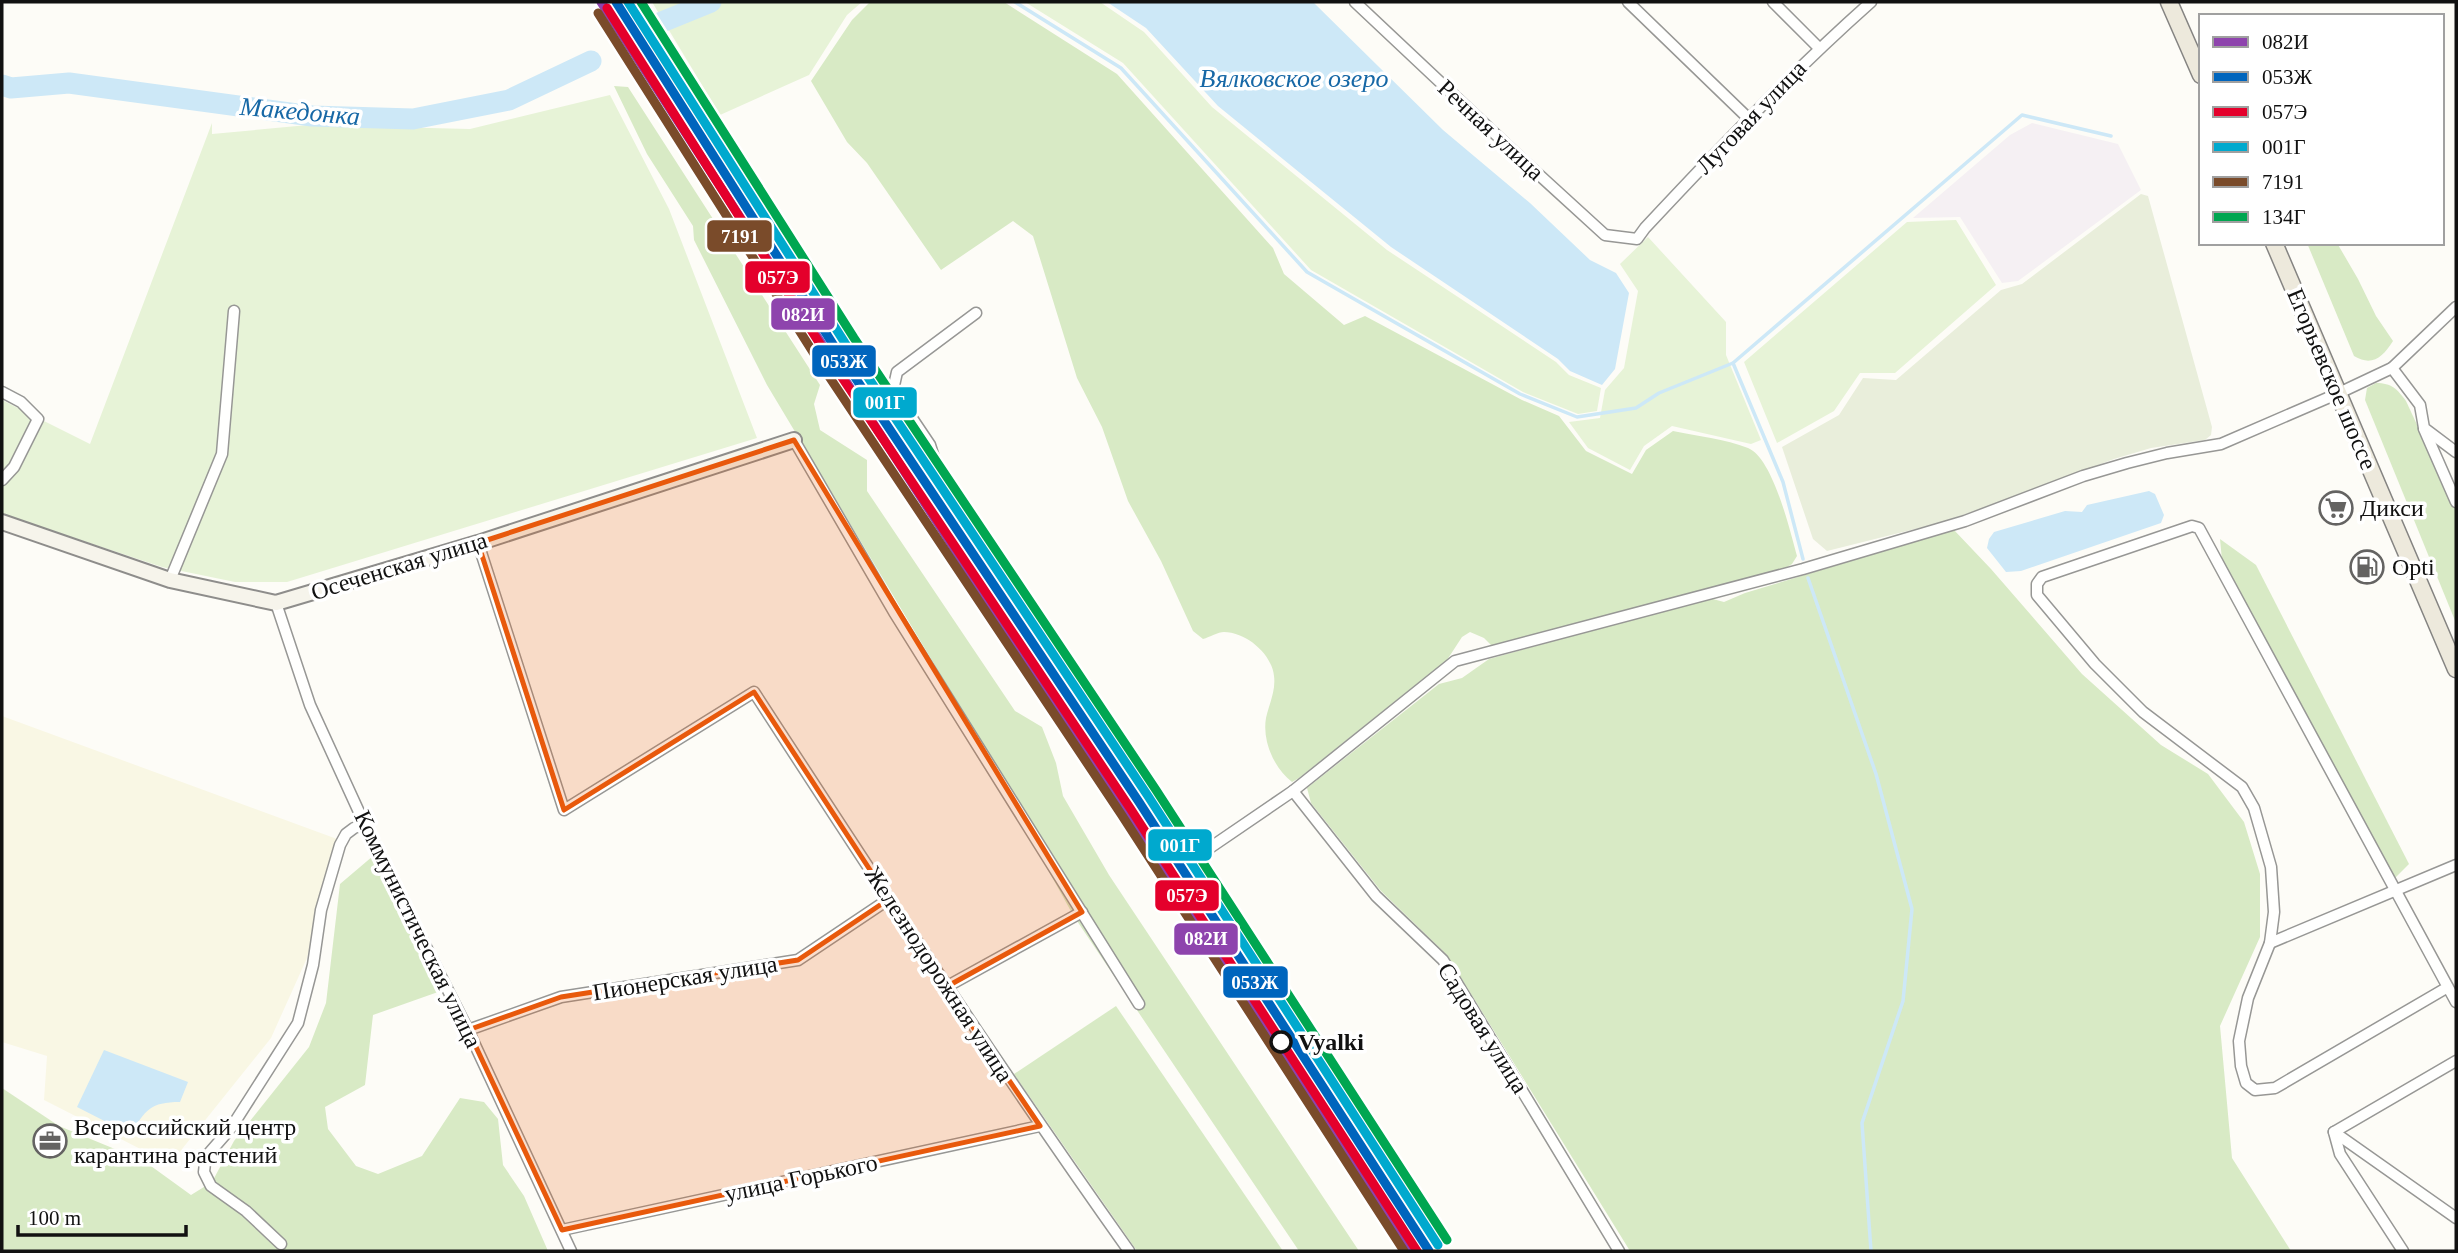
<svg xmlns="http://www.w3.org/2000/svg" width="2458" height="1253" font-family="'Times New Roman',serif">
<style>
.industrial{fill:#f5f0f3}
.farmland{fill:#f9f7e4}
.green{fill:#e7f3d7}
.forest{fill:#d8eac5}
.cemetery{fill:#e9eedb}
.water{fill:#cde8f7}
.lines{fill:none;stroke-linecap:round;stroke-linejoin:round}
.stream{stroke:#cde8f7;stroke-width:3.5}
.river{stroke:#cde8f7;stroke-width:21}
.street-casing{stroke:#979795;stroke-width:13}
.secondary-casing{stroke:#8e8d8b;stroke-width:18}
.primary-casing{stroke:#858482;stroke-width:19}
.street{stroke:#fffffe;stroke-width:10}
.secondary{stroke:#f6f4eb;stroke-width:14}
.primary{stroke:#ede9dc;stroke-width:16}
.rail-1-casing{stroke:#fff;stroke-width:14}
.rail-2-casing{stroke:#fff;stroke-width:14}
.rail-3-casing{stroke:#fff;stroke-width:14}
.rail-4-casing{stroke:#fff;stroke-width:14}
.rail-5-casing{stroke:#fff;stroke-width:14}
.rail-6-casing{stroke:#fff;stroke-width:14}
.rail-1{stroke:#8e44ad;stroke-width:9}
.rail-2{stroke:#0065bd;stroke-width:9}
.rail-3{stroke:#e4002b;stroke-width:9}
.rail-4{stroke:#00a9ce;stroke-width:9}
.rail-5{stroke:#7a4b2a;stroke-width:9}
.rail-6{stroke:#00a651;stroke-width:9}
.marked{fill:#e8590c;fill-opacity:0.2;stroke:#e8590c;stroke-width:5;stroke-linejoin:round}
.stop-dot{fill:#fff;stroke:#111;stroke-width:3.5}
.labels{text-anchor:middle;stroke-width:7;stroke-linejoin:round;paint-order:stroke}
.street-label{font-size:24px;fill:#111;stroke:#fff}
.poi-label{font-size:24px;fill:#111;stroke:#fff;text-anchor:start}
.stop-label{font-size:24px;font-weight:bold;fill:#111;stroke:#fff;text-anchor:start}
.water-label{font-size:26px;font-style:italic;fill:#1768a6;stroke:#fff}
.line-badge{stroke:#fff;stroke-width:2.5}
.badge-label{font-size:19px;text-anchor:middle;font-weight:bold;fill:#fff}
</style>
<rect width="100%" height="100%" fill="#fdfcf7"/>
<polygon class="industrial" points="2032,123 2118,144 2141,190 2018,281 2002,283 1960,217 1913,218 2010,135"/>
<polygon class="farmland" points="2,716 337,839 307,958 271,1038 170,1164 44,1100 47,1056 2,1042"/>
<g class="green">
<polygon points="652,2 862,2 847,15 809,75 720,115"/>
<polygon points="1025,2 1100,2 1144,32 1212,107 1387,250 1556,362 1569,375 1601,388 1597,411 1578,414 1523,392 1311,270 1123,63"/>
<polygon points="610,95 669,209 757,438 287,582 235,582 162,567 2,514 2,400 90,444 212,123 212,134 308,125 470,129"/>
<polygon points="1956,220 1996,285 1895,373 1860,373 1834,411 1777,443 1744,362 1907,222"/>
<polygon points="1648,237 1726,322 1726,355 1761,440 1751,444 1672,426 1644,446 1630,470 1588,448 1569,422 1600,418 1605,390 1624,368 1638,291 1620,264"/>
</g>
<g class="forest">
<path d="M 870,2 L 1004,2 L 1117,74 L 1273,248 L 1284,274 L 1344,325 L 1365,316 L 1522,400 L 1559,416 L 1586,451 L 1632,474 L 1646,450 L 1673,431 C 1696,436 1726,439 1748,448 C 1773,458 1790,531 1797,556 L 1792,564 L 1784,569 L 1492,646 L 1484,638 L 1470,632 L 1462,637 L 1447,660 L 1299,778 L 1292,782 C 1274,768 1262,741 1266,718 C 1269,704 1276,691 1274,676 C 1272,654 1246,632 1224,632 C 1218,632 1210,637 1203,639 L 1193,631 L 1161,561 L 1128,501 L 1102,427 L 1077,378 L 1033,236 L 1013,221 L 941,270 L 867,163 L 847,142 L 811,81 L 852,20 Z"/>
<polygon points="614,86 628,87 820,385 814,404 820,430 867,460 867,491 1015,711 1042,727 1056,763 1063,796 1109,875 1359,1251 1299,1251 1073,915 933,662 767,385 694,240 693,226 647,154"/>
<path d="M 2307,243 L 2337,243 L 2358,279 L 2376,316 L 2393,341 C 2383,357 2372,367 2354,356 Z"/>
<path d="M 2376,383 C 2392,383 2397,389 2406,401 L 2456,509 L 2456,623 L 2365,400 L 2367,388 Z"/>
<polygon points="1954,530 1991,569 2082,674 2161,745 2208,774 2244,822 2260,874 2260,937 2220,1026 2232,1158 2291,1251 1630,1251 1447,955 1381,891 1311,803 1307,788 1439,684 1462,678 1489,659 1709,598 1724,602 1745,593"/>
<polygon points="2220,539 2256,565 2409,864 2395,878 2222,560"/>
<polygon points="373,856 438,992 373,1015 365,1085 325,1107 328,1129 356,1166 378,1174 422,1156 460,1098 484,1102 498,1119 503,1165 524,1196 548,1251 2,1251 2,1088 59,1126 144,1161 191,1195 212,1182 234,1141 309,1047 326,1003 340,884"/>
<polygon points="1116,1006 1283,1251 1137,1251 1014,1074"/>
</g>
<polygon class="cemetery" points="2141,194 2148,196 2212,427 2211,435 2205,440 2151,448 2114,459 1984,508 1939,523 1827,551 1813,539 1782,447 1839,415 1863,378 1896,380 2001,290 2022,284"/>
<g class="water">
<polygon points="1107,2 1313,2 1443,130 1530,203 1590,260 1616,273 1629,293 1615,369 1602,385 1570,371 1558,359 1391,247 1218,106 1146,28"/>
<polygon points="2149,491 2155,494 2164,515 2161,523 2021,571 2006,572 1987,548 1989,539 1994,532 2065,511 2082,512 2087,505"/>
<path d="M 104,1050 L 188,1082 L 180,1102 C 150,1102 146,1110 130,1134 L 77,1107 Z"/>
</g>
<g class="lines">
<g class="stream">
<polyline points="1015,2 1121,68 1307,272 1520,394 1577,417 1636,408 1659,393 1733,363 2022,115 2111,136"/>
<polyline points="1733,363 1783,482 1803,559"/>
<polyline points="1808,578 1876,774 1912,909 1903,1001 1862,1123 1871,1251"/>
</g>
<g class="river">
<polyline points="652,26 711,2"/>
<polyline points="2,85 11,88 69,83 312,116 413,119 509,100 591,61"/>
</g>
<defs>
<g id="street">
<path d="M 1355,2 L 1525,162 L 1605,235 L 1637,239 L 1645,228 C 1718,150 1791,73 1871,2"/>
<polyline points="1628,2 1748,118"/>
<polyline points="1773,2 1819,48"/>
<polyline points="976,313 897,372 893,390 930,445 944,489 1269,977"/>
<polyline points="2392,368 2420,405 2424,428 2456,452"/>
<polyline points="2,392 21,402 38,419 14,467 2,480"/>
<polyline points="2424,429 2456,502"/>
<polyline points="794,440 894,612 1139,1004"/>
<path d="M 478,543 L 564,810 L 754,692 C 876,880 999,1068 1129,1251"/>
<polyline points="170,580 222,454 234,311"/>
<polyline points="276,603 310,705 370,836 468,1030 571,1251"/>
<polyline points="1293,791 1376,896 1443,960 1619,1251"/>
<polyline points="1192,860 1293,791 1455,661 1803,569 1965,521 2083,476 2127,463 2167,453 2221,444 2339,393 2392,368 2456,307"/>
<polyline points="2270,943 2456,865"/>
<polyline points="946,987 1082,912"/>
<polyline points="2448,987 2275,1088 2255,1090 2246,1083 2241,1066 2239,1041 2248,998 2270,943 2274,912 2271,867 2254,808 2242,787 2143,712 2095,664 2037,595 2037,584 2042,577 2192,526 2199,528 2456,1002"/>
<polyline points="468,1030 561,997 798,960 889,899"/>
<polyline points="2334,1132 2456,1218"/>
<polyline points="562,1230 1040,1126"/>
<polyline points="281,1244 246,1211 211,1186 204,1172 205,1163 210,1152 231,1128 298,1023 313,965 321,910 340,845 346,834 354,828 365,824"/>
<polyline points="2403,1251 2340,1154 2334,1132 2456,1061"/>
</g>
<polyline id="secondary" points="2,522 170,580 276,603 478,543 794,440"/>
<g id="primary">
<polyline points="2169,2 2201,75"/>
<polyline points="2274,243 2456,669"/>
</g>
</defs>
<use href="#street" class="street-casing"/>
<use href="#secondary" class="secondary-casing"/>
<use href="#primary" class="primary-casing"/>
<use href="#street" class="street"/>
<use href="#secondary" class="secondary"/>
<use href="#primary" class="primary"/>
<defs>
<polyline id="rail-1" points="601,2 1408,1251"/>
<polyline id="rail-2" points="616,2 836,349 1139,802 1429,1251"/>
<polyline id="rail-3" points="607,8 827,355 1130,808 1417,1251"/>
<polyline id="rail-4" points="628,2 845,343 1148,796 1438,1245"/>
<polyline id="rail-5" points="598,13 818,360 1121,814 1404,1251"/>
<polyline id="rail-6" points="641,2 854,338 1156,790 1447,1240"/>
</defs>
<use href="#rail-1" class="rail-1-casing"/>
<use href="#rail-2" class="rail-2-casing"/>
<use href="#rail-3" class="rail-3-casing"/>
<use href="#rail-4" class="rail-4-casing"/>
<use href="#rail-5" class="rail-5-casing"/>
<use href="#rail-6" class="rail-6-casing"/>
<use href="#rail-1" class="rail-1"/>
<use href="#rail-2" class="rail-2"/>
<use href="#rail-3" class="rail-3"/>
<use href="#rail-4" class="rail-4"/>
<use href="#rail-5" class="rail-5"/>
<use href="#rail-6" class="rail-6"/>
</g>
<path class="marked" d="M 794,440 L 1082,912 L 946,987 L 1040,1126 L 562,1230 L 468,1030 L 561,997 L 798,960 L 889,899 L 754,692 L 564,810 L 478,543 Z"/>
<defs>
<symbol id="supermarket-ring" viewBox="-11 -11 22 22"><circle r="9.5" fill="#fff" stroke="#646362" stroke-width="1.5"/><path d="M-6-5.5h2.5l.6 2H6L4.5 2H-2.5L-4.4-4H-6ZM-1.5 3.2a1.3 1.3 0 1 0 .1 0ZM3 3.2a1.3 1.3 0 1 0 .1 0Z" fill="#646362"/></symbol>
<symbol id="fuel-ring" viewBox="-11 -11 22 22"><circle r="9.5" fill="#fff" stroke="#646362" stroke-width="1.5"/><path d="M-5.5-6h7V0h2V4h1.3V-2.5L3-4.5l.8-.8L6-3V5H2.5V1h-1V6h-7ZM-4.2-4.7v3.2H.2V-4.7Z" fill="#646362"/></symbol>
<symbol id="office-ring" viewBox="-11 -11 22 22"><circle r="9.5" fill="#fff" stroke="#646362" stroke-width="1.5"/><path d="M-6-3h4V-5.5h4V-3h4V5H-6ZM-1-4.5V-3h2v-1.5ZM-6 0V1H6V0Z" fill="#646362"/></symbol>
</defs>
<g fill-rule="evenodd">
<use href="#supermarket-ring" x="2317" y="489" width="38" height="38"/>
<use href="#fuel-ring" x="2348" y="548" width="38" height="38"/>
<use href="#office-ring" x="31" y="1122" width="38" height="38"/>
</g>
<circle class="stop-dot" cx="1281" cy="1042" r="10"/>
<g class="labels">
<g class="street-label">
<text transform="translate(1751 117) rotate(-46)" y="8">Луговая улица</text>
<text transform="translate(1491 130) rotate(43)" y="8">Речная улица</text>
<text transform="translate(2332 379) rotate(67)" y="8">Егорьевское шоссе</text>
<text transform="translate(399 566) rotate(-17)" y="8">Осеченская улица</text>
<text transform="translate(418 929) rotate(64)" y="8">Коммунистическая улица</text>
<text transform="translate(939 974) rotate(57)" y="8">Железнодорожная улица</text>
<text transform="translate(685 978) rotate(-9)" y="8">Пионерская улица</text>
<text transform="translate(1483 1028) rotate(58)" y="8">Садовая улица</text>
<text transform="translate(801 1178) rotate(-12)" y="8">улица Горького</text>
</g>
<g class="poi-label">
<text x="2360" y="516">Дикси</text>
<text x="2392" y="575">Opti</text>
<text x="74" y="1135">Всероссийский центр<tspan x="74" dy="28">карантина растений</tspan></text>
</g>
<g class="stop-label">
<text x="1298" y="1050">Vyalki</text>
</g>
<g class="water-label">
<text x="1294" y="87">Вялковское озеро</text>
<text transform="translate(300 111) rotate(5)" y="9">Македонка</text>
</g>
</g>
<g class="line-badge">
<rect x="706" y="219" width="67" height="34" rx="7" fill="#7a4b2a"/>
<rect x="744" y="260" width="67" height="34" rx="7" fill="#e4002b"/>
<rect x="770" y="297" width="66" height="34" rx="7" fill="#8e44ad"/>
<rect x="811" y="344" width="66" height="34" rx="7" fill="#0065bd"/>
<rect x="852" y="386" width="66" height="33" rx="7" fill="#00a9ce"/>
<rect x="1147" y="828" width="66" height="34" rx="7" fill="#00a9ce"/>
<rect x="1154" y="879" width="66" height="33" rx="7" fill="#e4002b"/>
<rect x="1173" y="922" width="66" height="34" rx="7" fill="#8e44ad"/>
<rect x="1222" y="965" width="67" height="34" rx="7" fill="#0065bd"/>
</g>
<g class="badge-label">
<text x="740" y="243">7191</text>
<text x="778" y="284">057Э</text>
<text x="803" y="321">082И</text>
<text x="844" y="368">053Ж</text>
<text x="885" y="409">001Г</text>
<text x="1180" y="852">001Г</text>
<text x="1187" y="902">057Э</text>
<text x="1206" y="945">082И</text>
<text x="1255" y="989">053Ж</text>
</g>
<rect width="2458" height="1253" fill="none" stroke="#111111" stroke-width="7"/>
<rect x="2199" y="14" width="245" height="231" fill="#ffffff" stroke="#a0a0a0" stroke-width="2"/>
<rect x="2213" y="37" width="35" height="10" fill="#8e44ad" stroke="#a0a0a0" stroke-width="2"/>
<text x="2262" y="49" font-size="21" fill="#111111">082И</text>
<rect x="2213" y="72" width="35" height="10" fill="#0065bd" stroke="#a0a0a0" stroke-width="2"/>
<text x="2262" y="84" font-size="21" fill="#111111">053Ж</text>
<rect x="2213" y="107" width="35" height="10" fill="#e4002b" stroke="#a0a0a0" stroke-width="2"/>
<text x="2262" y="119" font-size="21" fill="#111111">057Э</text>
<rect x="2213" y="142" width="35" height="10" fill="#00a9ce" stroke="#a0a0a0" stroke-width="2"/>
<text x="2262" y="154" font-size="21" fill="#111111">001Г</text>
<rect x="2213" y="177" width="35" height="10" fill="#7a4b2a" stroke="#a0a0a0" stroke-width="2"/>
<text x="2262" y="189" font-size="21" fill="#111111">7191</text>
<rect x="2213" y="212" width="35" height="10" fill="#00a651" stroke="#a0a0a0" stroke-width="2"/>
<text x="2262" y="224" font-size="21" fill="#111111">134Г</text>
<path d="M18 1225v10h168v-10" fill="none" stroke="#111111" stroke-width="3.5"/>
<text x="28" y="1225" font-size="21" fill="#111111" stroke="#ffffff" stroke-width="5" paint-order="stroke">100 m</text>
</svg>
